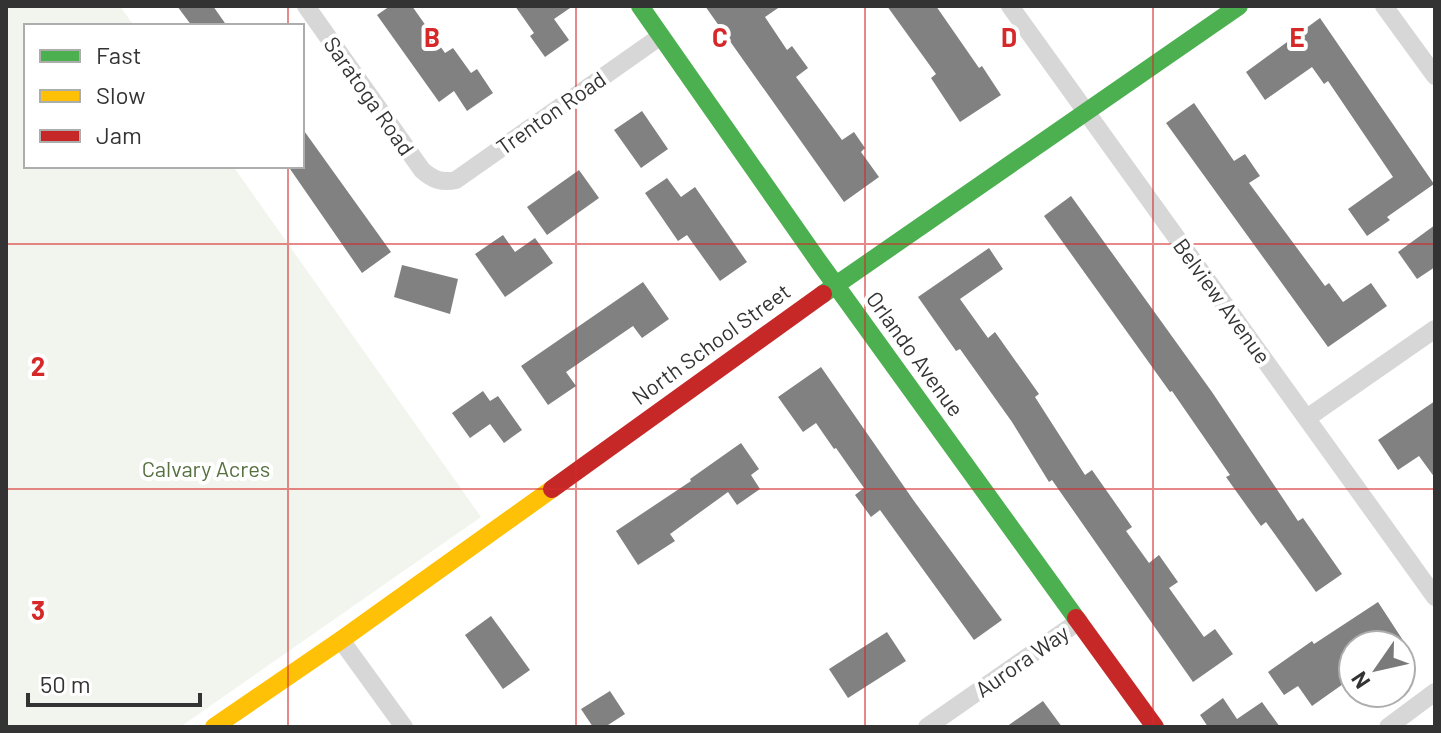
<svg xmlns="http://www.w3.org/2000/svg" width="1441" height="733" font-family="Barlow,sans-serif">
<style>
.green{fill:#f1f5ed}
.building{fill:#818181}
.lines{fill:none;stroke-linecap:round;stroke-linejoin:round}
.street{stroke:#d7d7d7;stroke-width:18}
.fast{stroke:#4caf50;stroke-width:18}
.slow{stroke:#ffc107;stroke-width:18}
.jam{stroke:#c62828;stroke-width:18}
.grid{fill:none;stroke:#d62828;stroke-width:2;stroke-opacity:0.55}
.labels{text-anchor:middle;stroke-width:8;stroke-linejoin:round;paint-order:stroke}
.street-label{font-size:22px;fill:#333;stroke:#fff}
.park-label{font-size:22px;fill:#56703f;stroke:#fff}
.grid-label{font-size:26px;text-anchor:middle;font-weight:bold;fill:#d62828;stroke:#fff;stroke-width:8;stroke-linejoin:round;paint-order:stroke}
</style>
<rect width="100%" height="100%" fill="#fff"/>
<polygon class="green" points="6,6 120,6 134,26 26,26 26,166 233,166 481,517 180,727 6,727"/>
<g class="building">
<polygon points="177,6 213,6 227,26 192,26"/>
<polygon points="390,6 412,6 445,53 453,48 471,73 477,69 493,93 467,111 454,91 439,102 377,15"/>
<polygon points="515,6 573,6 554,19 569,40 545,57 530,36 534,33"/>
<polygon points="705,6 781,6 765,17 787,50 792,46 808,68 796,77 842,140 854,132 865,148 861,152 879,177 844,202"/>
<polygon points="887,6 936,6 979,68 982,66 1001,95 960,122 931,78 936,74"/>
<polygon points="1320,18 1434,184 1387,217 1390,220 1367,236 1348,209 1393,177 1328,81 1324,84 1312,67 1265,100 1246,72"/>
<polygon points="1194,103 1234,161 1245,154 1260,176 1249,183 1325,286 1329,283 1343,302 1371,283 1387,306 1328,347 1166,123"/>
<polygon points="642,111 668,149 641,168 614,130"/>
<polygon points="302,128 391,252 362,273 288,166 302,166"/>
<polygon points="579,170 599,198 547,235 527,207"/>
<polygon points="667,178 681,197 695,187 747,262 720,281 687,235 678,241 645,193"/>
<polygon points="1071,196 1212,392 1298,521 1303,518 1342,574 1316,592 1266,522 1261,526 1226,477 1230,475 1172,391 1170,392 1044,216"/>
<polygon points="1435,225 1435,267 1417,279 1398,252"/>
<polygon points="503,235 515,252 535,238 553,263 505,297 475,254"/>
<polygon points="989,248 1003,269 960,299 988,338 995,332 1039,394 1035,397 1085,475 1092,470 1132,527 1126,531 1149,563 1159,555 1178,582 1169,588 1204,637 1215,629 1233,654 1193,682 1052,480 1049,482 1012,422 960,349 956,351 918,297"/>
<polygon points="402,265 458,279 450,314 394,297"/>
<polygon points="643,282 669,319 642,338 633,326 566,372 576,386 548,405 521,366"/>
<polygon points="821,367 914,501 1002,620 974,640 880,510 871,517 855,495 864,488 836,448 834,449 816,423 803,432 778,397"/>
<polygon points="483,391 490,401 498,396 522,430 504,443 490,424 470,438 452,413"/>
<polygon points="1435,401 1435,478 1419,456 1398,470 1378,440"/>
<polygon points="741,443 759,469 751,475 760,489 737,505 728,492 670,534 675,541 638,565 616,531 691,481 690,479"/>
<polygon points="1378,602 1406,645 1353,645 1353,677 1312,706 1298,686 1284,695 1268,672 1312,641 1314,644"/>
<polygon points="491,616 530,670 503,689 465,635"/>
<polygon points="887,632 906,661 848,698 829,669"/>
<polygon points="610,691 625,714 605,727 593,727 581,709"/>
<polygon points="1223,698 1237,719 1262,702 1280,727 1208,727 1200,715"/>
<polygon points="1043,701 1062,727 1006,727"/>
</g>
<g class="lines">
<g class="street">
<path d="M 306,6 L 422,170 C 433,180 442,183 456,180 L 661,36"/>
<polyline points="1010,6 1435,597"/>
<polyline points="1384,6 1435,76"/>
<polyline points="1307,418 1435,329"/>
<polyline points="341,640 404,727"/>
<polyline points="927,727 1079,621"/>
<polyline points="1388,727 1435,692"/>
</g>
<g class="fast">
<polyline points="640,6 819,262 1076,618"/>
<polyline points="823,294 1239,6"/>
</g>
<polyline class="slow" points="214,727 341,640 552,489"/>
<g class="jam">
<polyline points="552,489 823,294"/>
<polyline points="1076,618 1155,727"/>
</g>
</g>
<path class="grid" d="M 288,6 L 288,26M 576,6 L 576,727M 865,6 L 865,727M 1153,6 L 1153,727M 288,166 L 288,727M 6,244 L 1435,244M 6,489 L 1435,489"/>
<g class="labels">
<g class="street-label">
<text transform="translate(369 96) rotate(55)" y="8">Saratoga Road</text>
<text transform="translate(551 113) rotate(-35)" y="8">Trenton Road</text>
<text transform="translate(1222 301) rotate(54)" y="8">Belview Avenue</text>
<text transform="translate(711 344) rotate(-36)" y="8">North School Street</text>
<text transform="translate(915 354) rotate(54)" y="8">Orlando Avenue</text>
<text transform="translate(1022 661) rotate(-35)" y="8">Aurora Way</text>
</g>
<g class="park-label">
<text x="206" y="477">Calvary Acres</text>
</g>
</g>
<g class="grid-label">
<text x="432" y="47">B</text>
<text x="720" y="47">C</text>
<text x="1009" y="47">D</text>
<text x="1297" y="47">E</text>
<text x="38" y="376">2</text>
<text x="38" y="620">3</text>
</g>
<rect width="1441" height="733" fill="none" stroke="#333333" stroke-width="16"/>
<rect x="24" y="24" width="280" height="144" fill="#ffffff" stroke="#adadad" stroke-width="2"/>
<rect x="40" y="50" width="40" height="12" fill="#4caf50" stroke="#adadad" stroke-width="2"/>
<text x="96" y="64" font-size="24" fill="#333333">Fast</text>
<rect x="40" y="90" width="40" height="12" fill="#ffc107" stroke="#adadad" stroke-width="2"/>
<text x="96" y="104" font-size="24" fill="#333333">Slow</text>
<rect x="40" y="130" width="40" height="12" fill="#c62828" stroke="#adadad" stroke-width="2"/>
<text x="96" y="144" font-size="24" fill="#333333">Jam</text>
<g transform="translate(1377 669) rotate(236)"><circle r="38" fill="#ffffff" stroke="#adadad" stroke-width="2"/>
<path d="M0-6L14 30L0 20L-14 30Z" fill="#7a7a7a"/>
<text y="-12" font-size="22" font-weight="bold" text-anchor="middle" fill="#333333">N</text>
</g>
<path d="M28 693v12h172v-12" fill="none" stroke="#333333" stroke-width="4"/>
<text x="40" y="693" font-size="24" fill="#333333" stroke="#ffffff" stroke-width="6" paint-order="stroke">50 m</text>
</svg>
